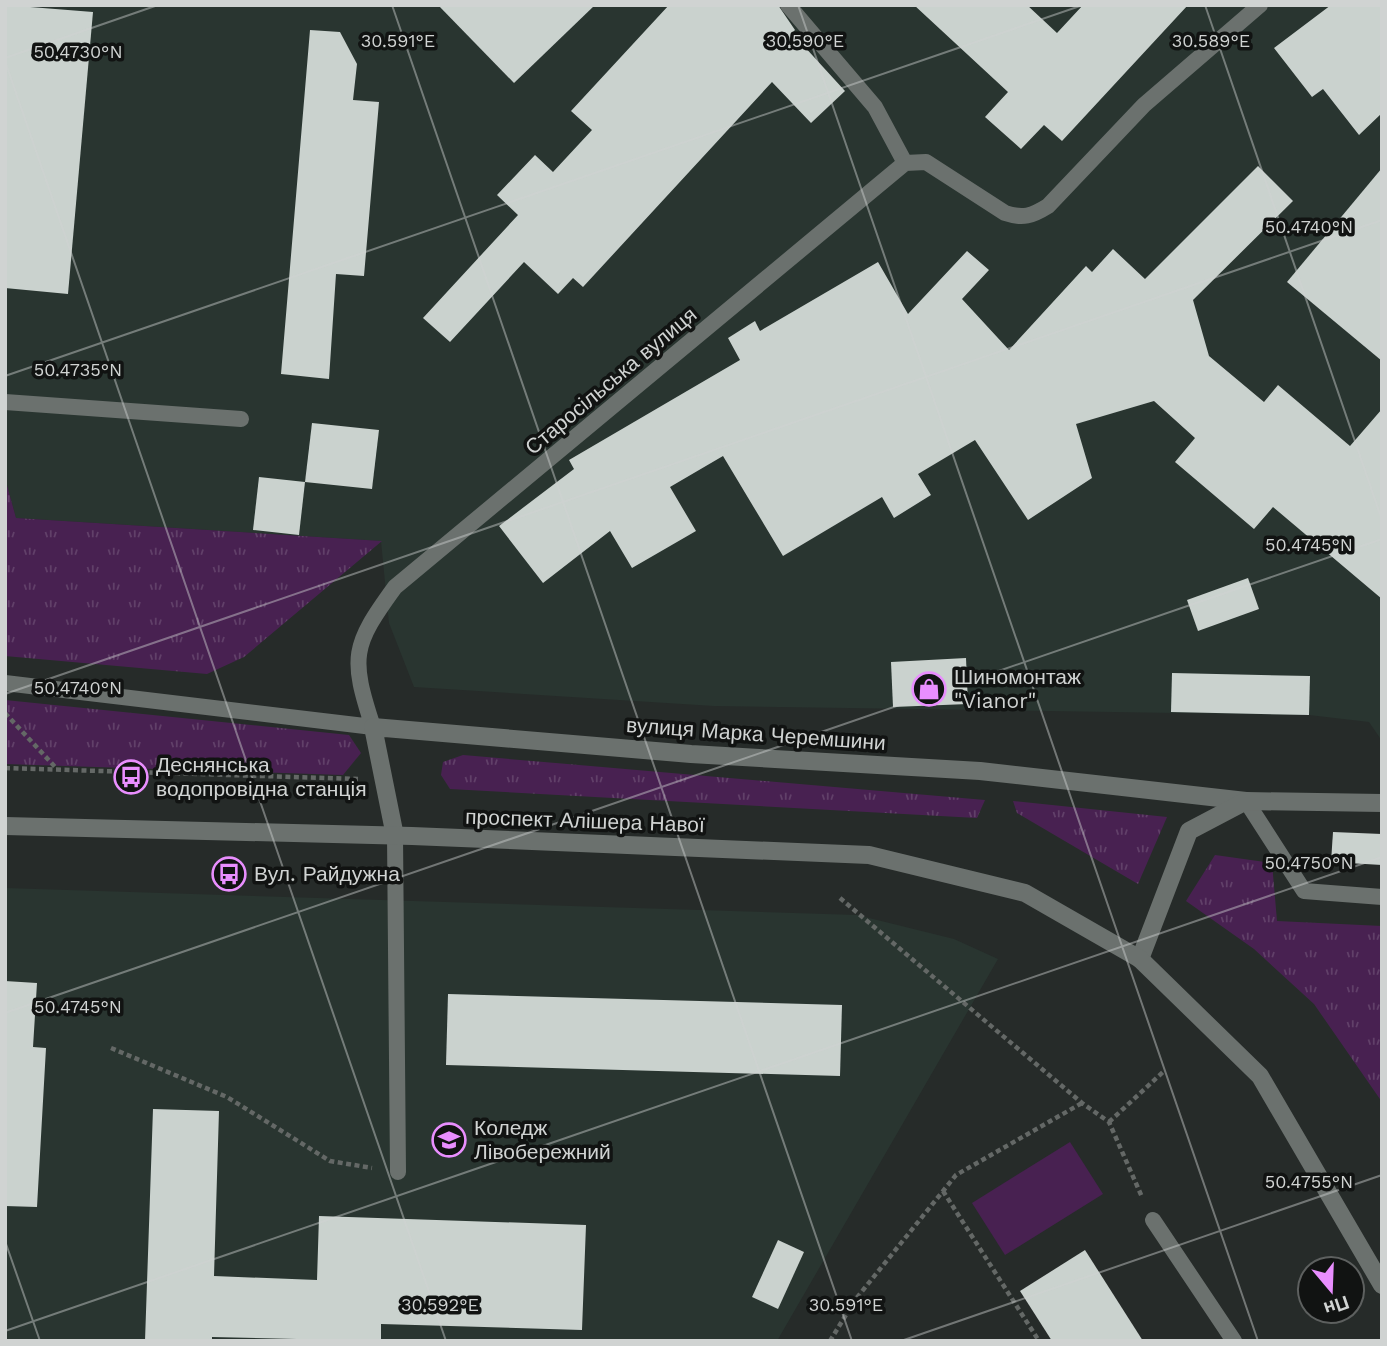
<svg xmlns="http://www.w3.org/2000/svg" width="1387" height="1346" font-family="'Work Sans',sans-serif">
<style>
.built{fill:#293530}
.grass{fill:url(#grass-tufts)}
.park{fill:#482151}
.building{fill:#cad2ce}
.lines{fill:none;stroke-linecap:round;stroke-linejoin:round}
.path{stroke:#646866;stroke-width:4.5;stroke-dasharray:5 3.5;stroke-linecap:butt}
.service{stroke:#6b716e;stroke-width:16}
.minor{stroke:#6b716e;stroke-width:18}
.tertiary{stroke:#6b716e;stroke-width:18}
.ticks{fill:none;stroke:#d0d3d2;stroke-width:2;stroke-opacity:0.45}
.labels{text-anchor:middle;stroke-width:7;stroke-linejoin:round;paint-order:stroke}
.street-label{font-size:21px;fill:#d0d3d2;stroke:#111312}
.poi-label{font-size:21px;fill:#d0d3d2;stroke:#111312;text-anchor:start}
.ticks-label{font-size:18px;text-anchor:middle;fill:#d0d3d2;stroke:#111312;stroke-width:7;stroke-linejoin:round;paint-order:stroke}
</style>
<defs>
<pattern id="grass-tufts" width="24" height="20" patternUnits="userSpaceOnUse" patternTransform="scale(1.75)"><rect width="24" height="20" fill="#482151"/><path d="M3 7l-1-3M5 7V3M7 7l1-3M15 17l-1-3M17 17v-4M19 17l1-3" fill="none" stroke="#614069"/></pattern>
</defs>
<rect width="100%" height="100%" fill="#262b29"/>
<g class="built">
<polygon points="5,5 1382,5 1382,741 1369,722 1309,715 714,706 414,687 389,623 381,541 16,518 5,478"/>
<polygon points="5,888 857,915 954,939 998,959 777,1341 5,1341"/>
</g>
<g class="grass">
<polygon points="5,478 16,518 382,541 244,657 207,674 5,656"/>
<polygon points="5,700 349,735 361,753 343,775 5,764"/>
<polygon points="463,755 985,800 977,818 450,789 441,775 443,762"/>
<polygon points="1013,801 1167,817 1138,884 1017,813"/>
<polygon points="1215,855 1272,863 1277,921 1382,926 1382,1102 1314,1004 1254,949 1186,901"/>
</g>
<polygon class="park" points="1070,1142 1103,1194 1005,1255 972,1203"/>
<g class="building">
<polygon points="5,5 93,12 68,294 5,288"/>
<polygon points="438,5 595,5 514,83"/>
<polygon points="669,5 778,5 795,30 792,33 845,91 811,123 772,82 583,287 573,278 558,294 524,262 450,342 423,318 518,215 497,195 535,155 553,172 592,130 571,111"/>
<polygon points="914,5 1027,5 1057,33 1083,5 1188,5 1062,141 1044,125 1021,149 985,117 1008,92"/>
<polygon points="1331,5 1382,5 1382,113 1359,135 1323,89 1312,97 1274,48"/>
<polygon points="310,30 340,32 357,64 353,100 379,102 364,276 336,274 329,379 281,374"/>
<polygon points="1258,166 1293,201 1193,300 1209,356 1264,402 1278,385 1350,446 1382,409 1382,599 1273,507 1254,529 1175,462 1195,438 1154,401 1076,424 1092,478 1028,520 975,440 918,474 931,495 894,518 882,497 783,556 723,456 670,487 696,531 632,568 610,531 543,583 499,526 574,469 569,460 740,360 728,338 755,321 760,331 878,262 908,314 967,251 989,270 962,299 1009,350 1086,266 1092,272 1113,249 1145,279"/>
<polygon points="1382,168 1382,361 1287,282"/>
<polygon points="312,423 379,430 372,489 305,482"/>
<polygon points="259,477 305,482 299,535 253,530"/>
<polygon points="1248,578 1259,609 1198,631 1187,600"/>
<polygon points="966,658 968,704 893,707 891,662"/>
<polygon points="1172,673 1310,676 1309,715 1171,712"/>
<polygon points="1333,832 1382,834 1382,865 1331,862"/>
<polygon points="5,981 37,983 33,1047 46,1048 37,1207 5,1206"/>
<polygon points="448,994 842,1005 840,1076 446,1065"/>
<polygon points="153,1109 219,1111 214,1276 317,1280 319,1216 586,1225 582,1330 381,1324 381,1341 212,1337 212,1341 145,1341"/>
<polygon points="778,1240 804,1252 778,1309 752,1297"/>
<polygon points="1085,1250 1143,1341 1052,1341 1020,1291"/>
</g>
<g class="lines">
<g class="path">
<polyline points="5,713 57,769"/>
<polyline points="5,768 358,779"/>
<polyline points="840,898 1082,1103 1109,1122 1142,1197"/>
<polyline points="111,1048 227,1097 330,1161 372,1168"/>
<polyline points="1109,1122 1163,1072"/>
<polyline points="943,1191 1039,1341"/>
<polyline points="830,1341 855,1300 956,1175 1082,1103"/>
</g>
<g class="service">
<polyline points="788,5 875,107 905,163"/>
<polyline points="5,402 241,419"/>
<path d="M 5,683 L 373,727 C 350,657 352,646 395,587 L 905,163 L 926,162 L 1005,213 C 1023,219 1032,216 1048,206 L 1144,105 L 1260,5"/>
<polyline points="1246,801 1304,891 1382,897"/>
<polyline points="395,836 398,1172"/>
<polyline points="1153,1220 1234,1341"/>
</g>
<g class="minor">
<polyline points="395,836 373,727 691,754 980,771 1246,801"/>
<polyline points="1140,959 1189,831 1246,801 1382,803"/>
</g>
<polyline class="tertiary" points="5,826 412,836 869,855 1025,893 1140,959 1260,1076 1382,1285"/>
</g>
<path class="ticks" d="M 392,5 L 852,1341M 798,5 L 1258,1341M 1205,5 L 1382,520M 5,58 L 158,5M 5,61 L 446,1341M 5,376 L 1083,5M 5,694 L 1382,220M 5,1013 L 1382,539M 5,1241 L 40,1341M 5,1331 L 1382,857M 901,1341 L 1382,1175"/>
<defs>
<symbol id="shop-ring" viewBox="-11 -11 22 22"><circle r="9.5" fill="#111312" stroke="#e98efe" stroke-width="1.5"/><path d="M-5-2.5h2.3a2.7 3.5 0 0 1 5.4 0H5L5.5 6h-11ZM-1.5-2.5h3a1.5 2.3 0 0 0-3 0Z" fill="#e98efe"/></symbol>
<symbol id="bus-ring" viewBox="-11 -11 22 22"><circle r="9.5" fill="#111312" stroke="#e98efe" stroke-width="1.5"/><path d="M-5-6H5V4H4V6H2V4H-2V6H-4V4H-5ZM-3.5-4V0h7V-4ZM-3.5 1.2v1.5H-2V1.2ZM2 1.2v1.5H3.5V1.2Z" fill="#e98efe"/></symbol>
<symbol id="university-ring" viewBox="-11 -11 22 22"><circle r="9.5" fill="#111312" stroke="#e98efe" stroke-width="1.5"/><path d="M0-5L7-2L0 1L-7-2ZM-4 1L0 2.5L4 1V4Q0 6-4 4Z" fill="#e98efe"/></symbol>
</defs>
<g fill-rule="evenodd">
<use href="#shop-ring" x="910" y="670" width="38" height="38"/>
<use href="#bus-ring" x="112" y="758" width="38" height="38"/>
<use href="#bus-ring" x="210" y="855" width="38" height="38"/>
<use href="#university-ring" x="430" y="1121" width="38" height="38"/>
</g>
<g class="labels">
<g class="street-label">
<text transform="translate(611 381) rotate(-40)" y="7">Старосільська вулиця</text>
<text transform="translate(756 734) rotate(4)" y="7">вулиця Марка Черемшини</text>
<text transform="translate(585 821) rotate(2)" y="7">проспект Алішера Навої</text>
</g>
<g class="poi-label">
<text x="954" y="684">Шиномонтаж<tspan x="954" dy="24">"Vianor"</tspan></text>
<text x="156" y="772">Деснянська<tspan x="156" dy="24">водопровідна станція</tspan></text>
<text x="254" y="881">Вул. Райдужна</text>
<text x="474" y="1135">Коледж<tspan x="474" dy="24">Лівобережний</tspan></text>
</g>
</g>
<g class="ticks-label">
<text x="398" y="47">30.591°E</text>
<text x="805" y="47">30.590°E</text>
<text x="1211" y="47">30.589°E</text>
<text x="78" y="58">50.4730°N</text>
<text x="1309" y="233">50.4740°N</text>
<text x="78" y="376">50.4735°N</text>
<text x="1309" y="551">50.4745°N</text>
<text x="78" y="694">50.4740°N</text>
<text x="1309" y="869">50.4750°N</text>
<text x="78" y="1013">50.4745°N</text>
<text x="1309" y="1188">50.4755°N</text>
<text x="440" y="1311">30.592°E</text>
<text x="846" y="1311">30.591°E</text>
</g>
<rect width="1387" height="1346" fill="none" stroke="#d0d3d2" stroke-width="14"/>
<g transform="translate(1331 1290) rotate(161)"><circle r="33" fill="#111312" stroke="#5d605f" stroke-width="2"/>
<path d="M0-5L12 26L0 18L-12 26Z" fill="#e98efe"/>
<text y="-10" font-size="19" font-weight="bold" text-anchor="middle" fill="#d0d3d2">Пн</text>
</g>
</svg>
